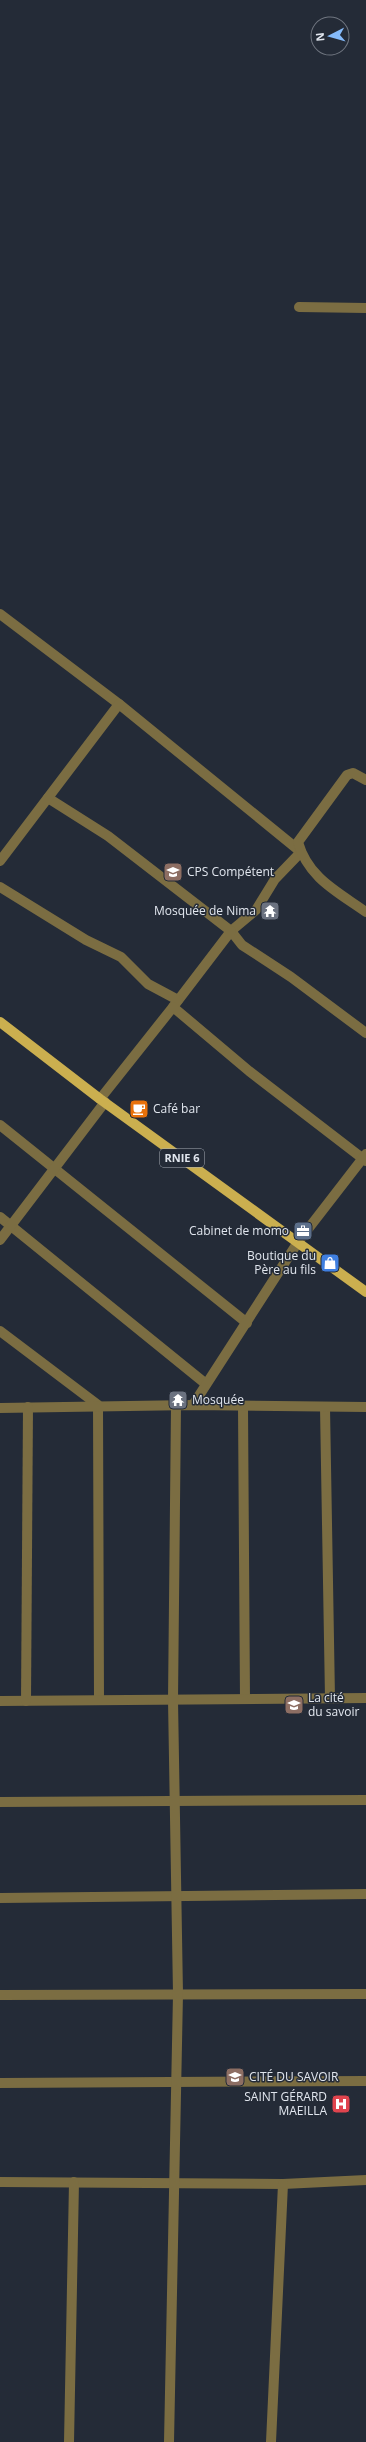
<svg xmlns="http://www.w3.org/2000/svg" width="366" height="2442" font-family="'Open Sans',sans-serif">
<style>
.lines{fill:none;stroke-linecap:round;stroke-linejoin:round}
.minor{stroke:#7b6d42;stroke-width:10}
.major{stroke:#cbaf4f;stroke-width:10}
.labels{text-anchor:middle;stroke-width:3;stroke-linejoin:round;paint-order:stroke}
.shield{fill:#242b37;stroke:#a8aeb7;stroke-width:1}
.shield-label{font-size:11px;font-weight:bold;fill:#e1e6ee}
.poi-label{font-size:12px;fill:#e1e6ee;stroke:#242b37;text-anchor:start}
</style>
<rect width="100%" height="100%" fill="#242b37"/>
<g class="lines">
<g class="minor">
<polyline points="299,307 366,308"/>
<polyline points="0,614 119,704 301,852 275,879 256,910 231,931 242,945 291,977 366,1033"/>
<path d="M 366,780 L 353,773 L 347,775 L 298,842 C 308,878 338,892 366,912"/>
<polyline points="48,798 108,836 231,931 173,1007"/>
<polyline points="0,861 119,704"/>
<polyline points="0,887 86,940 121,957 148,984 178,1000"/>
<polyline points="100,1099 173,1007 249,1071 366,1161"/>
<polyline points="0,1125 247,1323"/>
<polyline points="0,1217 206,1384"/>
<polyline points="0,1240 105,1102"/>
<polyline points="0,1331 98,1405 99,1700"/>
<polyline points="193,1405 298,1242 366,1154"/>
<polyline points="243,1407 245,1699"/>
<polyline points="325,1407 330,1698"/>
<polyline points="0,1408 193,1405 366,1407"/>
<polyline points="0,1701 366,1698"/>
<polyline points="26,1701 28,1407"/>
<polyline points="0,1802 366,1800"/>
<polyline points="0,1898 366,1894"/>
<polyline points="0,1995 366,1994"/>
<polyline points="0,2083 366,2081"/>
<polyline points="0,2182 283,2184 366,2180"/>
<polyline points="69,2442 74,2182"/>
<polyline points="169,2442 178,1994 173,1700 176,1406"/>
<polyline points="271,2442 283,2184"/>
</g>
<polyline class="major" points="0,1022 100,1099 366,1292"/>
</g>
<defs>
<symbol id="school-square" viewBox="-11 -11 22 22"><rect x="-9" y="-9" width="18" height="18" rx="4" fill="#8d6e63" stroke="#242b37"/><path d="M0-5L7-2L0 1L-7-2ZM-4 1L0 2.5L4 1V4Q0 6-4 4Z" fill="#fff"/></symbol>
<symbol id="temple-square" viewBox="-11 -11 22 22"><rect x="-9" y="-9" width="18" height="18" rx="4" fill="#6b7280" stroke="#242b37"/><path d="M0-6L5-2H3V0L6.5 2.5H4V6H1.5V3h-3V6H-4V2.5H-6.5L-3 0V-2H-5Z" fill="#fff"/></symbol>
<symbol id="cafe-square" viewBox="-11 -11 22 22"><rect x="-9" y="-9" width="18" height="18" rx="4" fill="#e8710a" stroke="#242b37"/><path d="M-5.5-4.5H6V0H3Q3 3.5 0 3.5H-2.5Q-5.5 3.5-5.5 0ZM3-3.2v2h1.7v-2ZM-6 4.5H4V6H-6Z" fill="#fff"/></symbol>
<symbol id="office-square" viewBox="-11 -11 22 22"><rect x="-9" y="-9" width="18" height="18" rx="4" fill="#5c6f8a" stroke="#242b37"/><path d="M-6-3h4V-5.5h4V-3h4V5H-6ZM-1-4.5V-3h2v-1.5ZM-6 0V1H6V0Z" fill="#fff"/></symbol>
<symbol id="shop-square" viewBox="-11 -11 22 22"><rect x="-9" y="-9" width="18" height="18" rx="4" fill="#3f7fe0" stroke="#242b37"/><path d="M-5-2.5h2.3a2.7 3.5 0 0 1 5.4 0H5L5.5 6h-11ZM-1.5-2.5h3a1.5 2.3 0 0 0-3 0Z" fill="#fff"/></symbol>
<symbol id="hospital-square" viewBox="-11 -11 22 22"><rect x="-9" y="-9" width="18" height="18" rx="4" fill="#e0444e" stroke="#242b37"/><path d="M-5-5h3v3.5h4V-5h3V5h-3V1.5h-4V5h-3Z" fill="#fff"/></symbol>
</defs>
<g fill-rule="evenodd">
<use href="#school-square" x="162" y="861" width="22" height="22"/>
<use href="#temple-square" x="259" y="900" width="22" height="22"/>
<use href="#cafe-square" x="128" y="1098" width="22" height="22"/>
<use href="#office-square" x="292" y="1220" width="22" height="22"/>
<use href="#shop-square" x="319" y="1252" width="22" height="22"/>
<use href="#temple-square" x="167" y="1389" width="22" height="22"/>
<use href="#school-square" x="283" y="1694" width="22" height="22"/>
<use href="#school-square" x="224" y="2066" width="22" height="22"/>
<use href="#hospital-square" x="330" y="2093" width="22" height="22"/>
</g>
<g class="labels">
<rect class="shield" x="160" y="1149" width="44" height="18" rx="3"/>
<g class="shield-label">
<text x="182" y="1162">RNIE 6</text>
</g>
<g class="poi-label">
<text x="187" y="876">CPS Compétent</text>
<text x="256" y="915" text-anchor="end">Mosquée de Nima</text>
<text x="153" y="1113">Café bar</text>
<text x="289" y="1235" text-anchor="end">Cabinet de momo</text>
<text x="316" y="1260" text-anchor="end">Boutique du<tspan x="316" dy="14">Père au fils</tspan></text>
<text x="192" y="1404">Mosquée</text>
<text x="308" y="1702">La cité<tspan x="308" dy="14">du savoir</tspan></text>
<text x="249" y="2081">CITÉ DU SAVOIR</text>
<text x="327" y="2101" text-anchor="end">SAINT GÉRARD<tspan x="327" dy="14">MAEILLA</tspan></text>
</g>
</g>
<g transform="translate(330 36) rotate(264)"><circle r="19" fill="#242b37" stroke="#707680"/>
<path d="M0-3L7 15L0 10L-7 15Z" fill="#85bbfb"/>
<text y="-6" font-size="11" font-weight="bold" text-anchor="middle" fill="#e1e6ee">N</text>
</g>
</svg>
